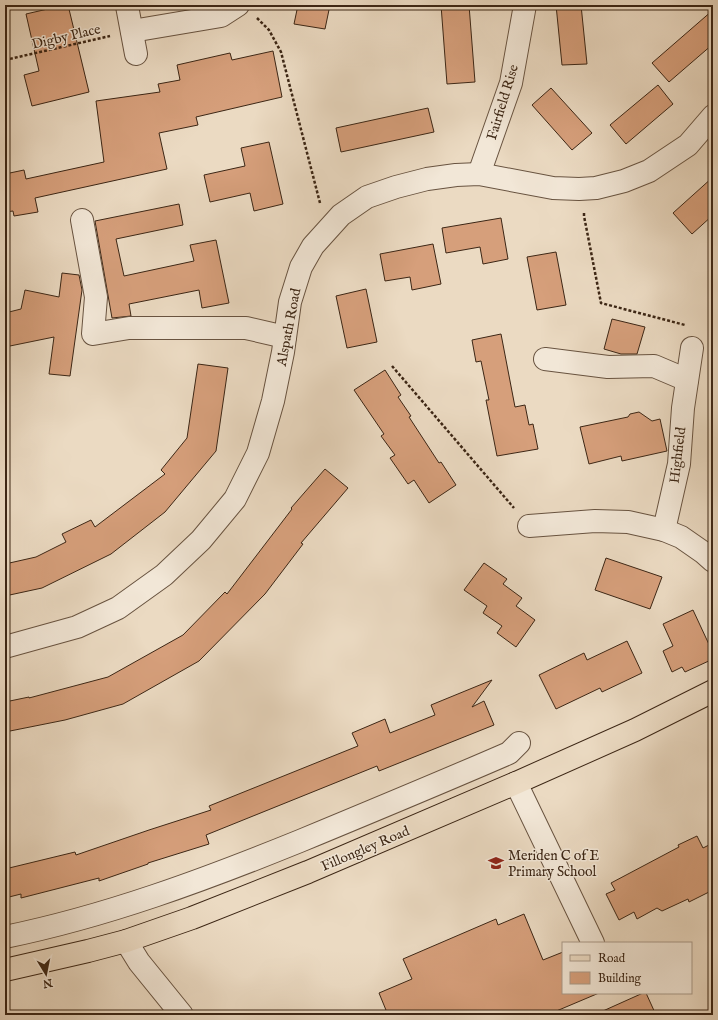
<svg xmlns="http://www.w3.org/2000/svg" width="718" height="1020" font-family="'IM FELL English',serif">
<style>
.building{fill:#d69f7b;stroke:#3c2615}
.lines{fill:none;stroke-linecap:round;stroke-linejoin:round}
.minor-casing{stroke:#685340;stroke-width:24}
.major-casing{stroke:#3c2615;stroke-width:24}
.path{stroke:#3c2615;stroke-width:2.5;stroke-dasharray:3 2;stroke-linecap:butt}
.minor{stroke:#f2e7d7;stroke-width:22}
.major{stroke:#ebdac2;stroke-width:22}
.labels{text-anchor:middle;stroke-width:3;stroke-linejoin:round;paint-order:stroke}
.street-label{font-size:14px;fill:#3c2615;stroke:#f2e7d7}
.poi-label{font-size:14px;fill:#3c2615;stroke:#f2e7d7;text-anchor:start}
</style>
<rect width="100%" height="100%" fill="#ebdac2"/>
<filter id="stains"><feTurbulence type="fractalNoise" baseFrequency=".005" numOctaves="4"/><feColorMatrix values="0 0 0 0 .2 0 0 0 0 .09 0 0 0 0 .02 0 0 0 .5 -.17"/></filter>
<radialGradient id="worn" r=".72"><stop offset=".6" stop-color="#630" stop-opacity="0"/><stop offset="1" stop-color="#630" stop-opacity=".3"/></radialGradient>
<g class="building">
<polygon points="65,5 68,5 89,92 32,106 24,75 39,71 26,14"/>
<polygon points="298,5 330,5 325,29 294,24"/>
<polygon points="441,5 469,5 475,82 447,84"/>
<polygon points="556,5 581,5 587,64 562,65"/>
<polygon points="713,10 713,44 669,82 652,63"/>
<polygon points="273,51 282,97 196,117 198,125 159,133 167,169 35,198 38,212 14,216 13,211 5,212 5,174 24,170 26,179 104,162 96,101 160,92 158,84 180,80 177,65 230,53 232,60"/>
<polygon points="658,85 673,104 626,144 610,125"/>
<polygon points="551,88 592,133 572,150 532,105"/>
<polygon points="428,108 434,132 341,152 336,128"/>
<polygon points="269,142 283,204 254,211 250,193 210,202 204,175 245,166 241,148"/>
<polygon points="713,177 713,215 692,234 673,213"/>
<polygon points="179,204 183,225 116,239 124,276 194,261 190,245 216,240 229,303 202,308 199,290 129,304 131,316 112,318 95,221"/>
<polygon points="501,218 508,259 483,264 480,247 446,253 442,228"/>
<polygon points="433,244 441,284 412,290 410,277 385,281 380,254"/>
<polygon points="556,252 566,305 537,310 527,257"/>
<polygon points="62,273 79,275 82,290 70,376 49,374 54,337 5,347 5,313 21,309 25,290 59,297"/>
<polygon points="366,289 377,342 347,348 336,296"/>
<polygon points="612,319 645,327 637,354 621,354 604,349"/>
<polygon points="501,334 515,407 525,405 529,425 533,424 538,449 497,456 486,400 489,400 481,361 476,362 472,340"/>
<polygon points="198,364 228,368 216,451 165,512 111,554 42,588 5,596 5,564 36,557 66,542 62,534 91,520 95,527 165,474 161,470 187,438"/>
<polygon points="385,370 401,395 398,397 411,416 409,417 439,463 441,462 456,485 429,503 414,480 408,484 390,458 395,455 381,436 384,434 354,390"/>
<polygon points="639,412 652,421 660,419 667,451 622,461 621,456 589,464 580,427 628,417 630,414"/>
<polygon points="325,469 348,488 301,543 303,544 265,594 199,661 123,704 65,720 5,732 5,702 29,697 29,698 108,677 183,635 225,592 227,594 292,509 291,508"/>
<polygon points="606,558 662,577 650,609 595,590"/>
<polygon points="484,563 507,579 503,584 522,598 516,606 535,620 516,647 497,633 502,626 483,613 487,606 464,590"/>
<polygon points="693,610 713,653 713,659 685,672 682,667 672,672 663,651 673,646 663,624"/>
<polygon points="627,641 642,673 602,692 600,688 556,709 539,675 584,653 587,660"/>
<polygon points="492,680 472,707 484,701 494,725 379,771 377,766 206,835 209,844 148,863 148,864 99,881 99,878 21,898 21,894 9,897 5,880 5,869 75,852 76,855 149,830 211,810 209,806 358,746 352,733 385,719 390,733 435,715 431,705"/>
<polygon points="697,836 703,848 713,843 713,890 689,902 688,899 662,911 657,908 637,919 634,912 619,920 606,894 615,890 611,883 679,847 678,845"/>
<polygon points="524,914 543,960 563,952 563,993 599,993 547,1015 388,1015 379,993 412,979 403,959 496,919 498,925"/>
<polygon points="643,993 646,993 656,1015 594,1015"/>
</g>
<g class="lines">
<defs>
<g id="minor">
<polyline points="127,6 136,54"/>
<polyline points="132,31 221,16 238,5"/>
<polyline points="479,174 511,83 525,5"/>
<polyline points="82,220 96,297 93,334 129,328 246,328 285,337"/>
<polyline points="545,359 608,367 654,366 687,380"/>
<polyline points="529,526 595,521 628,522 664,530 681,537 704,553 713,561"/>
<polyline points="664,530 679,464 683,408 692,348"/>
<polyline points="5,647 77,627 118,608 164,575 201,540 235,499 258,453 273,401 283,352 290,302 301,267 313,246 341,215 367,197 396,187 427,179 456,175 479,174 553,188 579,189 596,188 624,181 649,171 688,145 713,116"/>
<polyline points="516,783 593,943"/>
<path d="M 5,937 C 107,916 204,880 300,841 C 370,812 440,783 509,753 L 519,743"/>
<polyline points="126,941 139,962 182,1015"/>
</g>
<polyline id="major" points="5,970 88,951 126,941 192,918 308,872 516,783 635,730 713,691"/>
</defs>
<use href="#minor" class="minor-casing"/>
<use href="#major" class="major-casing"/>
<g class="path">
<polyline points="257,18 269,30 281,52 320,203"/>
<polyline points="5,60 110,36"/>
<polyline points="584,213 584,216 601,303 685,325"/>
<polyline points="392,366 514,508"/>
</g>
<use href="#minor" class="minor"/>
<use href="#major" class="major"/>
</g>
<defs>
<symbol id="school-bare" viewBox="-9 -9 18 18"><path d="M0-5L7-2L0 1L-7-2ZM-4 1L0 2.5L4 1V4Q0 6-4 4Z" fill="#8f2418" stroke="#f2e7d7" stroke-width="2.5" paint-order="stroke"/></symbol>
</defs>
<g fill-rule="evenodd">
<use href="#school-bare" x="485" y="852" width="22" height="22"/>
</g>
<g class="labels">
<g class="street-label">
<text transform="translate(66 36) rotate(-13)" y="5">Digby Place</text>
<text transform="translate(502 102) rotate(-73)" y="5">Fairfield Rise</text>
<text transform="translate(288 327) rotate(-79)" y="5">Alspath Road</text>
<text transform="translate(677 455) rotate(-83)" y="5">Highfield</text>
<text transform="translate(365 848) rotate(-23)" y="5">Fillongley Road</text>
</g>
<g class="poi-label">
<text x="508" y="860">Meriden C of E<tspan x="508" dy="16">Primary School</tspan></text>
</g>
</g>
<rect width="718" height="1020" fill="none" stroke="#ebdac2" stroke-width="20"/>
<rect x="6" y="6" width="706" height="1008" fill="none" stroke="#3c2615" stroke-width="2"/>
<rect x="10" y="10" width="698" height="1000" fill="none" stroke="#3c2615"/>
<rect x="562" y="942" width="130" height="52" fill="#f2e7d7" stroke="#a99a89"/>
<rect x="570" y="955" width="20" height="6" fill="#ebdac2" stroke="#a99a89"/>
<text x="598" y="962" font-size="12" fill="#3c2615">Road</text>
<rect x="570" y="972" width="20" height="12" fill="#d69f7b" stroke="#a99a89"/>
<text x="598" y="982" font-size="12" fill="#3c2615">Building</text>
<g transform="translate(46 974) rotate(170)" stroke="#f2e7d7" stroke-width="3" paint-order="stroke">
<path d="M0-3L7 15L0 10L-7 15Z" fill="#3c2615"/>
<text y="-6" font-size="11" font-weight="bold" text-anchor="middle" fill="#3c2615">N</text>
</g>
<rect width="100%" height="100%" filter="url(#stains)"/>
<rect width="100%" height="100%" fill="url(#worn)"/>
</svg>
